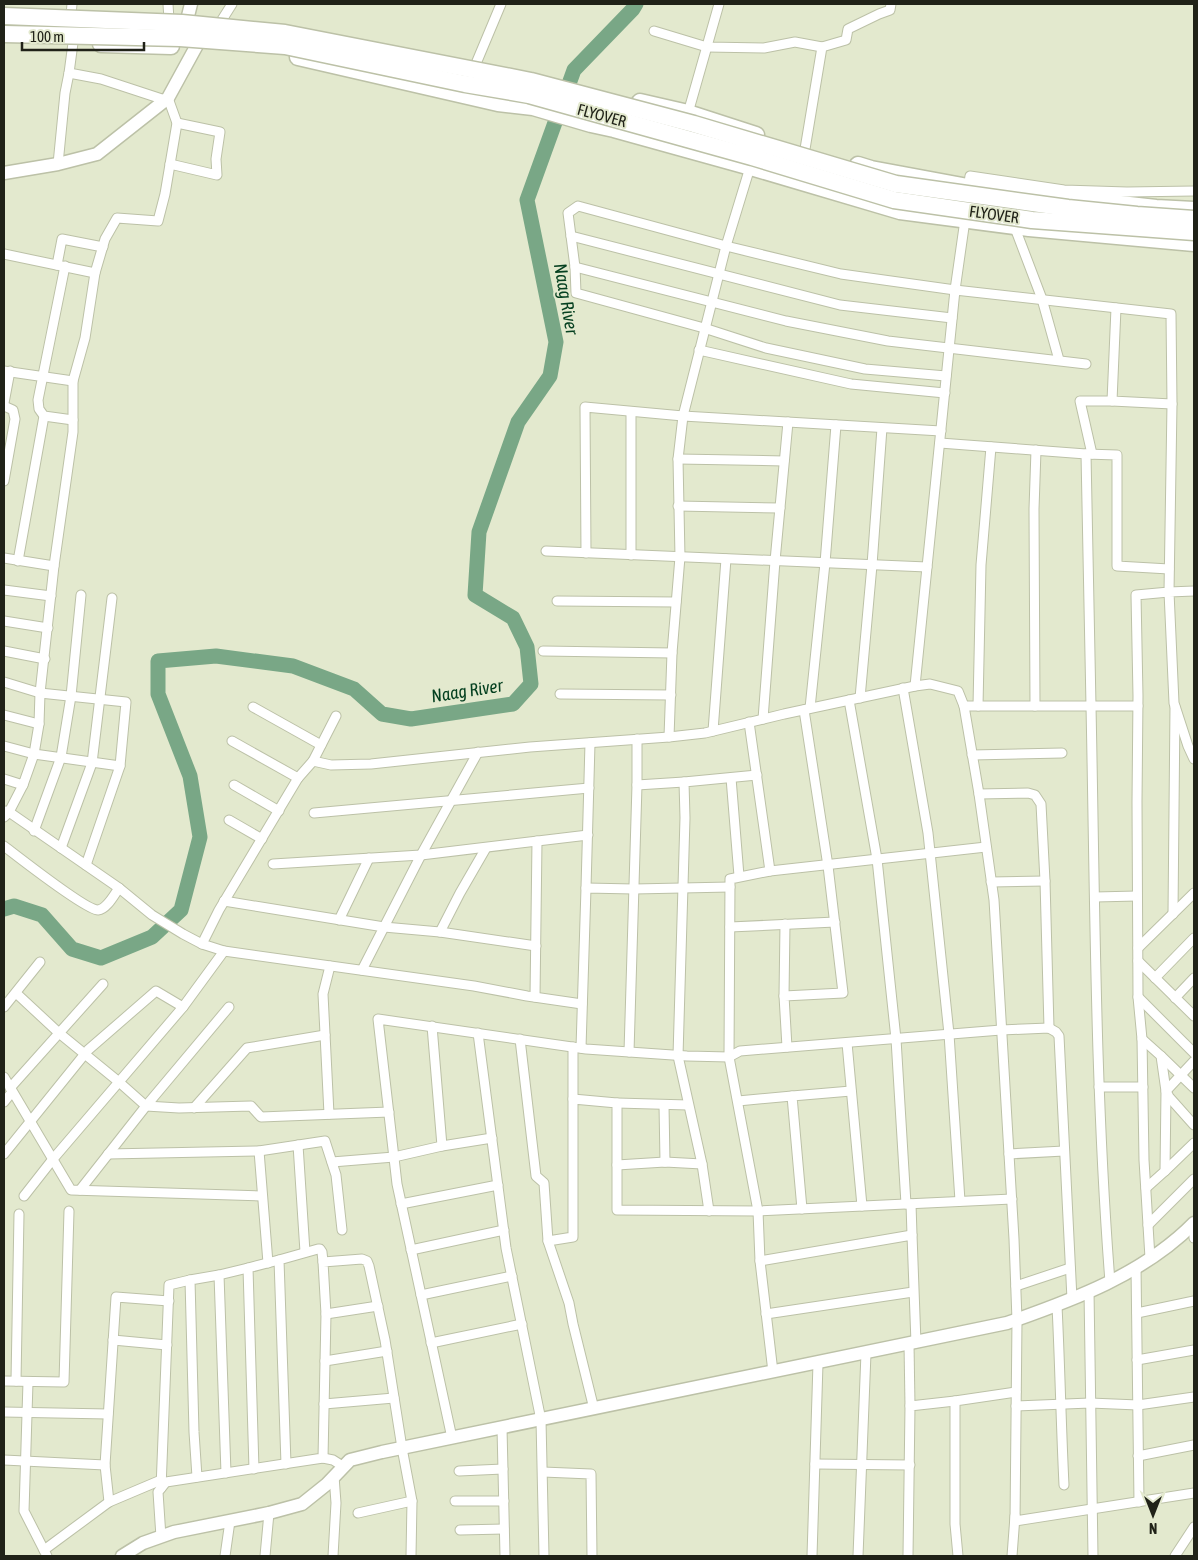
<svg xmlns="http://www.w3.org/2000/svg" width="1198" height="1560" font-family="'Asap Condensed',sans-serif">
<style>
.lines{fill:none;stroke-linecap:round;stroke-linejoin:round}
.river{stroke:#79a786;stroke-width:15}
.street-casing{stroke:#bcc1a7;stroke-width:11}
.secondary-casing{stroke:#bcc1a7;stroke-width:15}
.highway-casing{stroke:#bcc1a7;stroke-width:19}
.street{stroke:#fff;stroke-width:9}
.secondary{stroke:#fff;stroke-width:12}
.highway{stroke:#fff;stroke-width:16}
.highway-bridge-casing{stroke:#bcc1a7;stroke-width:19;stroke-linecap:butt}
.highway-bridge{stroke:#fff;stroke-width:16}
.labels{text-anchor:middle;stroke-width:4;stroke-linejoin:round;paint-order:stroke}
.street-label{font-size:16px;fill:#202218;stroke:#e3e9ce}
.water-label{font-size:18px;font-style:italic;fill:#054020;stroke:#e3e9ce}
</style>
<rect width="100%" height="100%" fill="#e3e9ce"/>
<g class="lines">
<polyline class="river" points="4,909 14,906 42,915 72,949 101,958 152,937 181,910 200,837 190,776 158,694 158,661 216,656 293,666 354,689 382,714 411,719 513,704 531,684 527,647 513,618 475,595 479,532 518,422 550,376 556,342 527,200 574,70 633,9 636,4"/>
<defs>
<g id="street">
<polyline points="168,4 169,20"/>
<polyline points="71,15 72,4"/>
<polyline points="220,23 232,4"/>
<polyline points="654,31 707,47 764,48 795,42 822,47"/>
<polyline points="475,66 501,4"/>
<polyline points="69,73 101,79 165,100"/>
<polyline points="688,113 719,4"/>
<polyline points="805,149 822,47 846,40 848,29 879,14 890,10 891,4"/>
<polyline points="58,164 65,93 69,73 73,43"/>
<polyline points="170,164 217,175 216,159 220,132 177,123"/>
<polyline points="968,190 970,176 1064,190 1127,192 1194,191"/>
<polyline points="1011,227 1015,228 1042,299 1059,360"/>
<polyline points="571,236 840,305 952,318"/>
<polyline points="4,254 95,273"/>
<polyline points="57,265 62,239 103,247"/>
<polyline points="65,266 38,400 39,409 44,416 73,420"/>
<polyline points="575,267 786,321 888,341 1086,364"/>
<polyline points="1116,308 1112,401 1172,404"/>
<polyline points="699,350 851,384 945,393"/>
<polyline points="4,371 73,381"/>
<polyline points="946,376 865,369 766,348 704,328 576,293 575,267 568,213 578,206 726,246 841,274 955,290 965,220 969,220"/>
<polyline points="4,403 10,371"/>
<polyline points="4,406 13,410 15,419 4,481"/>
<polyline points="940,443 1086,454 1091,706 964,706 979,794 994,900 1014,1239 1017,1320 1015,1521 1194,1493"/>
<polyline points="1086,454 1117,455 1117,566 1169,569"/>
<polyline points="1092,454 1080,401 1112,401"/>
<polyline points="678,459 784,461"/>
<polyline points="678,506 780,508"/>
<polyline points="546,551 927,567"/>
<polyline points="586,553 585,407 683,416 726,246 751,164"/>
<polyline points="631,555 631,412"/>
<polyline points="4,558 54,566"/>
<polyline points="18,561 44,416"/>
<polyline points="4,590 51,596"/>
<polyline points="1194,591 1169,592 1174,703 1188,746 1194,759"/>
<polyline points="557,601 676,602"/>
<polyline points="4,621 48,628"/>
<polyline points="4,651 45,659"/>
<polyline points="543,651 672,653"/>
<polyline points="4,682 40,693 126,702 120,766 34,754 4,746"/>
<polyline points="915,686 955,290 1171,314 1172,404 1169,592 1136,595 1138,696 1137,802 1138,997 1142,1039 1144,1160 1150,1258"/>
<polyline points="903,688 928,833 949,1034 960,1201"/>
<polyline points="560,694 671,695"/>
<polyline points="860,698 872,565 882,428"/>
<polyline points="849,700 877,859 896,1039 906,1204"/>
<polyline points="978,706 981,565 991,447"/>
<polyline points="1035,706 1034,509 1036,450"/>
<polyline points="253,707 321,745"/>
<polyline points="810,708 825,563 836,425"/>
<polyline points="4,715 39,724"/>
<polyline points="763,719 775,561 788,422"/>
<polyline points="749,722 770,871 986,847"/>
<polyline points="713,731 726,559"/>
<polyline points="669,737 672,653 680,557 678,459 683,416 941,431"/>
<polyline points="232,741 298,778"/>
<polyline points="972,755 1062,753"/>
<polyline points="313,761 336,716"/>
<polyline points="731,778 739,876"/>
<polyline points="4,779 23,785 34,754 39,724 40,693 54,566 73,432 73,381 85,338 95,273 105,239 117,218 158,221 165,194 177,123 168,98"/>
<polyline points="234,785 279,811"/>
<polyline points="637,785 637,739"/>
<polyline points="979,794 1028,793 1035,795 1041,804 1045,881 1049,1028"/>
<polyline points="6,811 9,812 23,785"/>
<polyline points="314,813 589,788"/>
<polyline points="4,817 9,812 119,888 152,915 183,934 202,944"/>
<polyline points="229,820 262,839"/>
<polyline points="34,831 61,757 71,696 81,595"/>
<path d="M 4,846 C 17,856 86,910 98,910 C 107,909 114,895 119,888"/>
<polyline points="61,848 92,763 112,598"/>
<polyline points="273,864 421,855 588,835"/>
<polyline points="86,865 120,766"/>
<polyline points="991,882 1045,881"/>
<polyline points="586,888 590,743"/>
<polyline points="1095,897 1137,896"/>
<polyline points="224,901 384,927 440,932 536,946"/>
<polyline points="1173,914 1175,707"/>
<polyline points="339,920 369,858"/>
<polyline points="730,927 835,922"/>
<polyline points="440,932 460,893 486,848"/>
<polyline points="1138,948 1194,893"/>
<polyline points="224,951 474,986 527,996 582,1004"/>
<polyline points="1138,961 1194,1016"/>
<polyline points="362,970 421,855 478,752"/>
<polyline points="1155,978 1194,938"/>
<polyline points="16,993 59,1033 119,1082 146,1106 179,1108 251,1106 261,1117 389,1112"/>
<polyline points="784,996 785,924"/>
<polyline points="535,997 537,841"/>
<polyline points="1138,997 1194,1053"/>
<polyline points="1175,998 1194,978"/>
<polyline points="4,1007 40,962"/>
<polyline points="432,1026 442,1146"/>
<polyline points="478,1033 506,1248 541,1420 544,1556"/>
<polyline points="520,1039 536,1176 544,1183 548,1241 573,1237 573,1099 617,1103 617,1210 758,1211 1012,1199"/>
<polyline points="1142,1039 1161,1056 1166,1091 1169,1097 1194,1125"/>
<polyline points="847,1043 862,1206"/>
<polyline points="787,1047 784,996 843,993 828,866 804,710"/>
<polyline points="581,1048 586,888 634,889 730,887"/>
<polyline points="629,1052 637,785 684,782"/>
<polyline points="1161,1056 1194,1088"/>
<polyline points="4,1077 71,1190 262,1196"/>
<polyline points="1099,1087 1143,1087"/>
<polyline points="10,1088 103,984"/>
<polyline points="573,1099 573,1047"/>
<polyline points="738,1101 792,1096"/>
<polyline points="4,1102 12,1092"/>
<polyline points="617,1103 688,1105"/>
<polyline points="664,1105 665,1162"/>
<polyline points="194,1108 247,1048 325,1035"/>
<polyline points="329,1114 323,994 330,966"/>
<polyline points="298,1145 305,1252"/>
<polyline points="259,1151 268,1263"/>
<polyline points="4,1154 88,1050 156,991 183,1007"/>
<polyline points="108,1154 259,1151 325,1141 336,1175 342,1230"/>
<polyline points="1009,1154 1064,1151"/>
<polyline points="332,1162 394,1157 442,1146 492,1138"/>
<polyline points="617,1165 665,1162 702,1164"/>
<polyline points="1165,1171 1194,1143"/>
<polyline points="1146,1188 1165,1171 1166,1091 1194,1061"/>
<polyline points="80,1190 146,1106 229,1007"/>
<polyline points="24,1196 53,1159 183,1007 224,951 202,944 219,910 298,778 313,761 331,765 371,764 530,747 669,737 705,733 784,714 915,686 930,684 958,691 964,706"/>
<polyline points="401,1204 498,1185"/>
<polyline points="911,1204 912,1235"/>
<polyline points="802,1209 792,1096 851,1091"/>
<polyline points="709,1211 702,1164 678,1056 685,818 684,782 757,775"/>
<polyline points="1194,1223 1194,1238"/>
<polyline points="1148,1225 1194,1179"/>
<polyline points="548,1241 569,1303 573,1324 594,1409"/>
<polyline points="411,1250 504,1230"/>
<polyline points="760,1261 758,1211 729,1057 730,879 770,871"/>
<polyline points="1136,1267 1139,1502"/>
<path d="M 1110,1282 C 1095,1090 1095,898 1091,706 L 1138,706"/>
<polyline points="1016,1286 1070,1268"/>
<polyline points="1089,1291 1093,1556"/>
<polyline points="421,1295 512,1276"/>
<path d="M 1057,1306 C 1060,1365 1061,1425 1064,1485"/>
<polyline points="1137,1313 1194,1301"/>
<polyline points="326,1314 378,1306"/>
<polyline points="766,1314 913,1292"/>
<polyline points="113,1340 167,1345"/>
<polyline points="431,1343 522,1324"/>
<polyline points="909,1344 910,1406"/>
<polyline points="1137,1360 1194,1350"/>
<polyline points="325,1361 387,1351"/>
<polyline points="773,1372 760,1261 912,1235 916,1343"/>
<polyline points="4,1381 64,1382 69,1211"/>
<polyline points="16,1381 19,1214"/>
<polyline points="28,1382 24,1511 47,1556"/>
<polyline points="324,1404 394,1398"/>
<polyline points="1016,1406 1090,1403 1138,1405 1194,1397"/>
<polyline points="4,1412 108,1414"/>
<polyline points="502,1428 505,1556"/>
<polyline points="452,1438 397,1184 378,1019 586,1049 687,1056 729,1057 740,1051 1001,1030 1049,1028 1056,1032 1059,1036 1072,1299"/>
<polyline points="1138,1456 1194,1445"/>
<polyline points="323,1458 333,1460 344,1467"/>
<polyline points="4,1460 105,1465"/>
<polyline points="286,1464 279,1260 318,1249 320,1249 322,1252 323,1262"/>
<polyline points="815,1464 910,1465"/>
<polyline points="254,1469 248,1268 279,1260"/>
<polyline points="459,1471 503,1469"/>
<polyline points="543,1472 591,1474 592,1556"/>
<polyline points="226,1473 219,1275 248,1268"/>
<polyline points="197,1477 194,1432 190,1280 219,1275"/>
<polyline points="161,1488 169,1285 190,1280"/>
<polyline points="455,1501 504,1501"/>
<polyline points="109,1502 105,1465 116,1297 169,1301"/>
<polyline points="358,1513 412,1501"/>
<polyline points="460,1530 504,1529"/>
<polyline points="161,1537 158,1492 166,1482 323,1458 326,1314 323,1262 362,1259 367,1261 369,1266 385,1340 402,1448 412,1501 411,1556"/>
<polyline points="44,1550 109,1502 161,1480"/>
<polyline points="225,1556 230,1521"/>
<polyline points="265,1556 269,1513"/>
<polyline points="333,1556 336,1503 334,1476"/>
<polyline points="812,1556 818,1363"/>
<polyline points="858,1556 866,1353"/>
<polyline points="908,1556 910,1406 955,1401"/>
<polyline points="958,1556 955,1524 955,1401 1016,1392"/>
<polyline points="1012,1556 1015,1516"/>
<polyline points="1175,1556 1194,1527"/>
</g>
<g id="secondary">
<polyline points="4,173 58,164 97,154 168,98 197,45 187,20 191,4"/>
<path d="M 122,1556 L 143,1543 L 174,1532 L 269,1513 L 302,1504 L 327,1484 L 350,1460 L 382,1452 L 1007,1323 C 1073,1300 1144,1274 1194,1223"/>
</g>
<g id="highway">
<polyline points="101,44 171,46"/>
<polyline points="298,57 498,103 533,107 591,124 614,129 751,167 900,211 1029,228 1194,243"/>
<polyline points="640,102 688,113 756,135"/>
<polyline points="858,165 871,169 968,187 1156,208 1194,210"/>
</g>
</defs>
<use href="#street" class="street-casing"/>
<use href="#secondary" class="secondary-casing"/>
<use href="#highway" class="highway-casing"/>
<use href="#street" class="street"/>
<use href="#secondary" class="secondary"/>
<use href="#highway" class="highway"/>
<defs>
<g id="highway-bridge">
<polyline points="4,16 182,23 285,33 531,81 694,124 896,184 1068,208 1137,215 1194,219"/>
<polyline points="4,34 180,38 285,46 465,84 529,95 752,157 894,200 1032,220 1194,232"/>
</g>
</defs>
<use href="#highway-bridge" class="highway-bridge-casing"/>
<use href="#highway-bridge" class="highway-bridge"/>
</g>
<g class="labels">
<g class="street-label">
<text transform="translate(602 115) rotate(15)" y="6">FLYOVER</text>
<text transform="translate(994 214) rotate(8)" y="6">FLYOVER</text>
</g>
<g class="water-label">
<text transform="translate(566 299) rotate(80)" y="6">Naag River</text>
<text transform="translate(467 691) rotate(-9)" y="6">Naag River</text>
</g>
</g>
<rect width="1198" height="1560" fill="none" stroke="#202218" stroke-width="10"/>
<g transform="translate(1153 1515) rotate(180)" stroke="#e3e9ce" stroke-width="4" paint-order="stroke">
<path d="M0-4L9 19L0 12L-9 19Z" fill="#202218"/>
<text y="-8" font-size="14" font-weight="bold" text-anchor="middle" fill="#202218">N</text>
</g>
<path d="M22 42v8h122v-8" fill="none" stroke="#202218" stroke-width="2.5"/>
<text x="30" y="42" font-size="15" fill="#202218" stroke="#e3e9ce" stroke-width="4" paint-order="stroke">100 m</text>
</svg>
